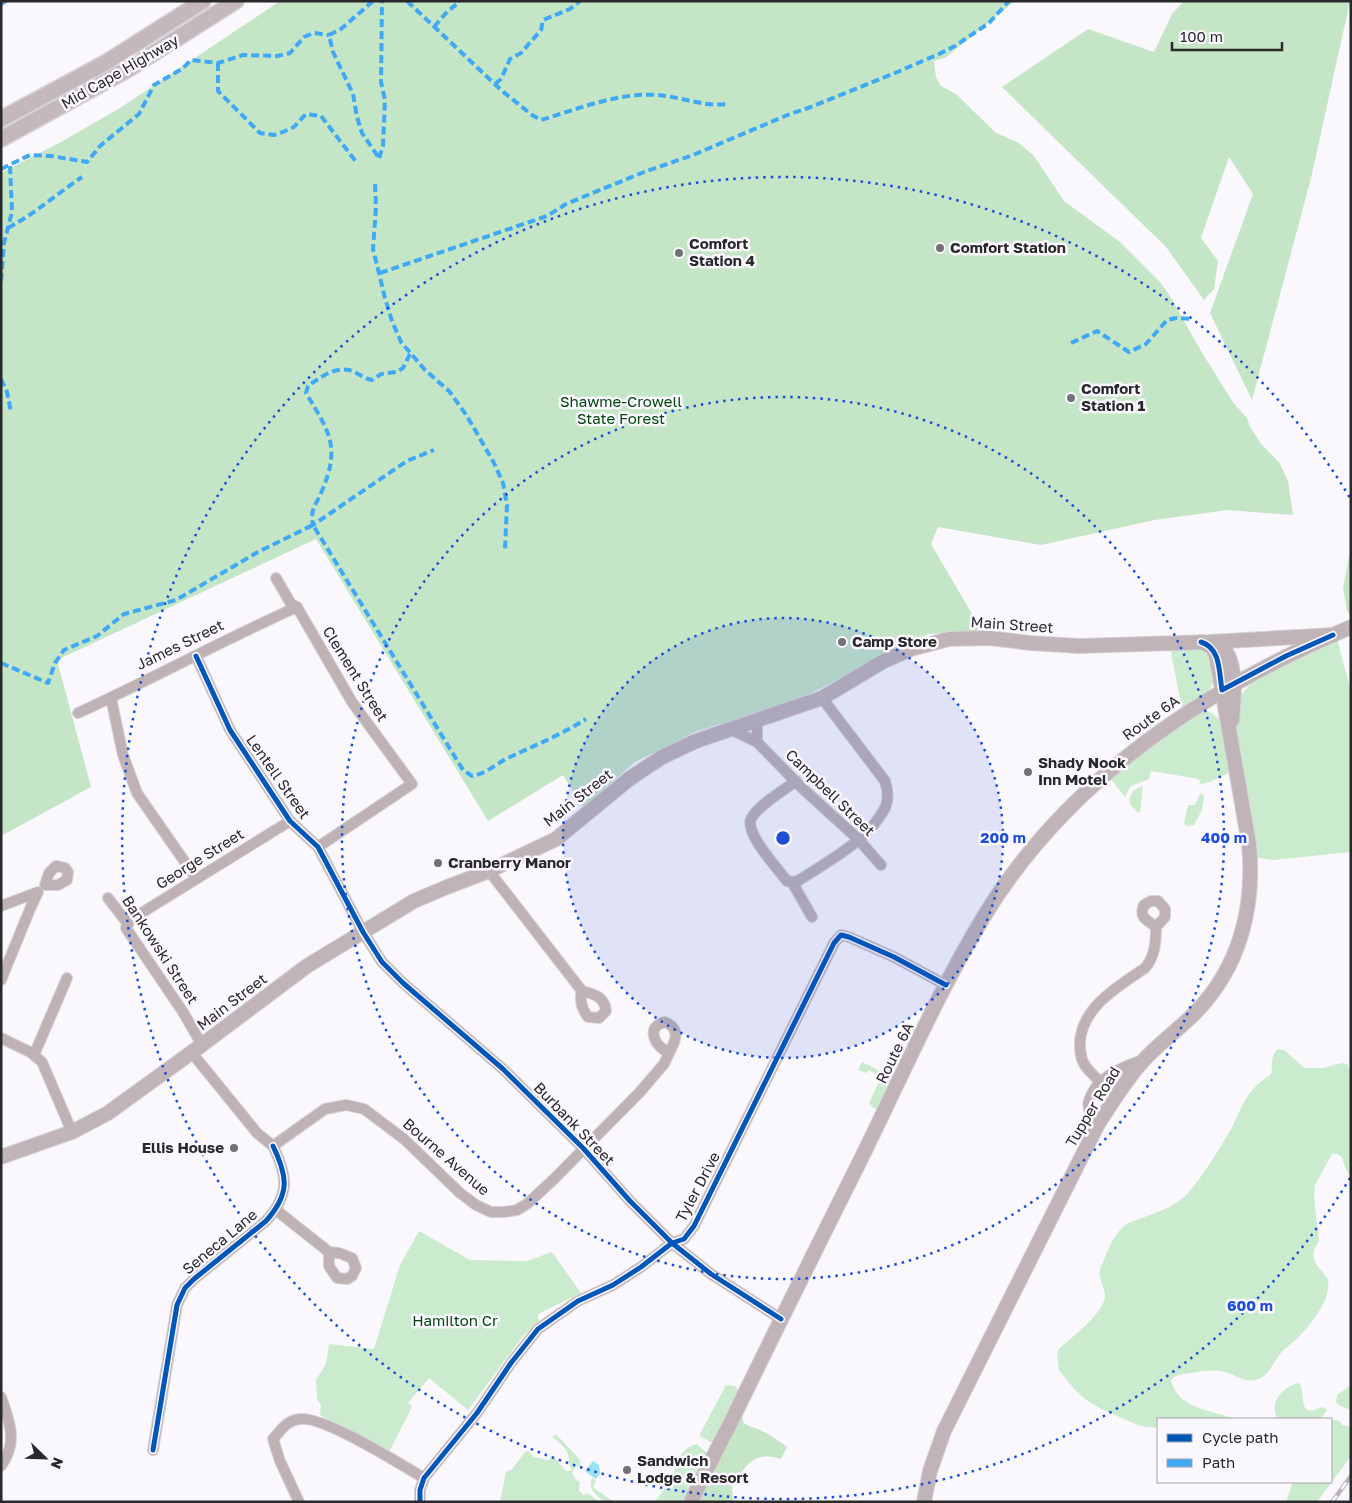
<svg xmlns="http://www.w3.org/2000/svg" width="1352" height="1503" font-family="'Golos Text',sans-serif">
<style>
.green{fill:#cbebce}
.forest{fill:#c4e5c6}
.water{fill:#98e2f6}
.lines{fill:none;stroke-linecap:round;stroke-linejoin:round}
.minor-casing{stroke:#d5d3d6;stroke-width:12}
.major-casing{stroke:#d5d3d6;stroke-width:16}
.highway-casing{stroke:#d5d3d6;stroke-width:18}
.minor{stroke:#bfb2b5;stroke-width:10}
.major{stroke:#c0b4b8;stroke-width:14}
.highway{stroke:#c4b8bd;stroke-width:15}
.rail-casing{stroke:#b9b2b6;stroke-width:4.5}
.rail{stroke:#fbf7fe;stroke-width:2.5;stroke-dasharray:8;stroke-linecap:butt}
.quiet{stroke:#3fa9f5;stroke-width:4;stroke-dasharray:8 4;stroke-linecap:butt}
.cycleway-casing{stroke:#fbf7fe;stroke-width:8}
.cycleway{stroke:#0057b8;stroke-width:5}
.ring{fill:none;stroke:#1d4ed8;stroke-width:2.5;stroke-dasharray:2.5 5}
.poi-dot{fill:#727174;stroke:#fbf7fe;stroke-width:2}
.labels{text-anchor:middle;stroke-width:5;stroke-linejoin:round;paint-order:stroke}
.street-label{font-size:15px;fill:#29282a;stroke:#fbf7fe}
.poi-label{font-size:15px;font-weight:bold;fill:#29282a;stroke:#fbf7fe;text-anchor:start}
.park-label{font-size:15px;fill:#00460f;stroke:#fbf7fe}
.centre{fill:#1d4ed8;stroke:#fbf7fe;stroke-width:2.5}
.ring-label{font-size:15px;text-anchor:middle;font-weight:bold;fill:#1d4ed8;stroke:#fbf7fe;stroke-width:5;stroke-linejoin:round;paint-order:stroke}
</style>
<rect width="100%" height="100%" fill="#fbf8fd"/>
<g class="green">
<polygon points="1337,639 1351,691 1351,852 1273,860 1258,858 1256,854 1236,737 1237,709 1241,695 1256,678"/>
<path d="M 1170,647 L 1203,647 L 1210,652 C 1217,690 1215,689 1182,709 Z"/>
<polygon points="1203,711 1212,713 1221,721 1231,772 1210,782 1202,784 1200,783 1199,779 1151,771 1149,779 1131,786 1125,797 1110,778 1132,757 1198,712"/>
<polygon points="1142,786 1143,787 1140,812 1138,813 1130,804 1129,799 1133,791"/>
<polygon points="1200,794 1203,794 1204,797 1202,810 1194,825 1186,826 1184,823 1188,805 1195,805"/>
<path d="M 1278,1049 L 1284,1050 L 1305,1068 L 1323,1068 L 1341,1063 L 1347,1064 L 1351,1072 L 1351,1178 L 1346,1169 L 1341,1156 L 1337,1154 L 1332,1154 L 1315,1185 L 1314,1196 L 1319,1241 C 1306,1259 1318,1265 1328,1279 C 1331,1300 1313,1321 1300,1336 C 1294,1342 1286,1347 1280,1354 C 1273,1363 1269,1375 1258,1379 C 1245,1384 1237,1375 1225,1372 C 1214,1369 1203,1371 1192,1373 C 1184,1374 1176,1374 1171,1380 C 1177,1404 1198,1408 1219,1414 C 1225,1415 1231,1418 1238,1419 L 1158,1419 L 1158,1428 L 1140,1426 L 1101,1409 L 1085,1399 L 1075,1390 L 1059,1370 L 1057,1355 L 1059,1349 C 1072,1337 1104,1313 1105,1296 C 1105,1286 1098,1280 1100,1269 C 1106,1256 1112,1236 1124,1226 C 1129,1222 1136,1220 1142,1218 C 1157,1212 1177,1206 1188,1193 C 1205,1173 1218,1151 1231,1129 C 1245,1102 1244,1093 1271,1074 C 1273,1066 1270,1055 1278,1049 Z"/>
<polygon points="862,1062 893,1078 879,1109 873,1108 869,1103 879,1081 875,1078 874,1073 869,1070 866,1073 858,1070"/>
<polygon points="419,1231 470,1260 527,1261 552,1252 581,1293 540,1313 538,1316 539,1321 522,1337 468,1410 429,1378 408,1403 412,1407 389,1452 320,1415 321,1405 317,1399 316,1380 326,1364 329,1344 374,1349 400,1265"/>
<path d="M 1299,1383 C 1307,1394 1296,1420 1322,1407 L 1327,1410 L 1321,1419 L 1278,1419 C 1267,1403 1284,1386 1299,1383 Z"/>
<polygon points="726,1385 735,1386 739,1392 715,1441 711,1442 701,1437 700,1434"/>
<polygon points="1351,1385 1351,1410 1340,1406 1336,1402 1337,1395"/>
<polygon points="1333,1420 1340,1421 1342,1425 1351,1427 1351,1456 1317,1502 1286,1502 1293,1482 1331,1482 1331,1421"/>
<path d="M 557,1435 L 581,1461 L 579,1467 L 577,1466 L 572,1472 L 576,1480 L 580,1482 L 579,1490 L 583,1495 L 588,1493 L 599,1502 L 500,1502 L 506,1472 L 512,1469 L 526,1451 L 530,1452 L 533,1457 L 549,1460 L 553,1457 L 555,1458 L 566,1471 L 571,1471 L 572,1469 C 567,1463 570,1460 568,1454 C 565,1446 557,1442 552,1436 Z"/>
<path d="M 697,1444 L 707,1453 L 686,1502 L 655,1502 C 660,1494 668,1486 672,1478 C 677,1464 679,1448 697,1444 Z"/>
<path d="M 592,1478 L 596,1481 L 593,1486 L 594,1488 L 614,1502 L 604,1502 C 596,1494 588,1491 592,1478 Z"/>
</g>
<g class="forest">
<polygon points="280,1 1015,1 945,58 934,61 936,77 941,86 956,94 996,133 1019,143 1034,156 1064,201 1120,242 1160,282 1170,296 1198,346 1232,401 1247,418 1250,427 1262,445 1279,462 1288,481 1293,515 1228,510 1155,520 1041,545 938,527 931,544 982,631 929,634 905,643 816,691 783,704 695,732 635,762 583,807 563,775 488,821 316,539 57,660 91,787 1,836 1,173 61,142 120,108"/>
<polygon points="1184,1 1350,1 1311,178 1252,400 1210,313 1253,194 1229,157 1201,238 1218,261 1214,289 1204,300 1166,247 1002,87 1088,29 1154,52 1172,14"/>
<polygon points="1351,546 1351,615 1347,611 1343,588"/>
<path d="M 741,1416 L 743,1418 L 743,1422 C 748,1427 755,1427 762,1431 C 771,1435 779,1441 787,1447 L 781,1459 C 753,1450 747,1466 732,1485 L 733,1502 L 698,1502 Z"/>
</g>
<polygon class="water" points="593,1461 599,1465 600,1473 596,1479 585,1471"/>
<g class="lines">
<defs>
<g id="minor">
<polyline points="276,578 291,604 297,607 352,702 412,784 318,847"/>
<polyline points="196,656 230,730 290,821 318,847 363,932 382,962 403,983 503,1069 583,1148 630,1201 672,1243 711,1274 781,1319"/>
<polyline points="111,698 123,755 137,793 196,878"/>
<path d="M 78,713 C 152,679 223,640 297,607"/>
<polyline points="757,719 757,742"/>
<polyline points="730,729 757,742 802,788 858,839 881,865"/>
<path d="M 796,781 C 784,790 757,806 751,819 C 745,834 778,869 787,881 L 792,882 L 812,917"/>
<polygon points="56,866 65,868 68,872 67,880 58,885 45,885 49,873"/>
<path d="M 489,871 L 582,991 C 594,994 605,997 606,1011 L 599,1018 L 588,1017 C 582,1009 579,1001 582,991"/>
<path d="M 792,882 L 798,881 C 828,861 868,841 885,808 C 889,799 888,790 885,781 L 822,698"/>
<polyline points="108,898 128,924 126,928 183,1012 202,1045"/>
<path d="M 1151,901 L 1158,901 L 1165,909 L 1165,917 L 1156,927 C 1148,920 1138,918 1144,905 Z"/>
<polyline points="1,906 38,892 30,909 1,980"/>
<polyline points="128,924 130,920 290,821"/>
<path d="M 665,1022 C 679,1028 677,1038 671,1049 L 664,1050 C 653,1042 647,1026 665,1022 Z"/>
<polyline points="1,1038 30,1052 42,1062 72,1132"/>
<polyline points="192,1053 257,1133 273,1146 325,1109 346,1105 364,1109 404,1139 460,1193 476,1205 491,1212 505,1212 517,1210 527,1204 553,1180 639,1093 664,1064 671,1049"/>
<polyline points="34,1055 67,978"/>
<path d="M 1100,1082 C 1113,1071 1127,1065 1143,1060"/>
<path d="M 1098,1124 C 1083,1108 1087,1098 1100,1082 C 1095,1076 1088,1071 1084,1064 C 1080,1057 1080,1049 1080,1041 C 1083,1006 1119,986 1145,968 C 1155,957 1156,941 1156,927"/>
<polyline points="276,1210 329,1252 339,1253 352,1258 356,1268 352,1276 347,1279 337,1278 329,1266 329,1252"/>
<path d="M 1,1397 C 10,1422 18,1443 1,1466"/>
<path d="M 153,1450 L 177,1305 L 185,1288 L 194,1279 L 266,1221 C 290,1194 288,1177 273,1146"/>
<path d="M 299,1502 L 280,1461 L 273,1439 C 281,1430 287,1420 300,1419 C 324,1416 400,1464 424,1478"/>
<polyline points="420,1502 420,1490 424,1478 477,1413 511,1363 538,1329 578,1301 613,1285 641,1267 672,1243 684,1239 694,1226 834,943 841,935 849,937 894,957 946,985"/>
</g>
<g id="major">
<path d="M 1211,642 C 1240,647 1234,698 1232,720"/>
<polyline points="1,1157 72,1132 108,1113 195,1050 307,966 414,901 447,887 489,871 556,839 629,779 662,757 696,741 822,698 884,661 911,649 949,639 990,638 1030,643 1079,646 1210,642 1333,635"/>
<path d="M 691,1502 C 703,1476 716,1451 729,1426 C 772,1337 816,1249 860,1161 C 900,1080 936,996 983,918 C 1067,779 1204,689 1351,627"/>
<path d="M 924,1502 L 930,1471 L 944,1431 L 1098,1124 C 1112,1103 1125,1081 1142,1062 C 1158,1044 1178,1030 1195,1013 C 1240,967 1255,907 1249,844 L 1216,655 L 1212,647 L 1201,642"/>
</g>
<g id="highway">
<polyline points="1,119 105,63 203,1"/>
<polyline points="1,139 132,67 236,1"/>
</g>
</defs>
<use href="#minor" class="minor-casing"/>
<use href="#major" class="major-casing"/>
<use href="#highway" class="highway-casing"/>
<use href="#minor" class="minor"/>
<use href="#major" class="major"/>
<use href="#highway" class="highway"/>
<defs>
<polyline id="rail" points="1332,1502 1351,1476"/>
</defs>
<use href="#rail" class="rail-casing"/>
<use href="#rail" class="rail"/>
<g class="quiet">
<polyline points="373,1 341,29 329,35 333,52 353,94 357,117 362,133 379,158"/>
<path d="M 407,1 L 501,90 L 532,115 L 541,120 C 578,109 619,92 658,95 C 682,97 703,107 727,104"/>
<polyline points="1,4 6,1"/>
<polyline points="434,27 446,13 460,1"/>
<polyline points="218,63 218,91 260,133 274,135 283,132 294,127 306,114 321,116 357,163"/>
<polyline points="495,84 501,79 510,59 521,53 541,30 543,20 570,9 580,1"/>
<polyline points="379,158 383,146 385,100 381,82 382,1"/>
<polyline points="1,169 30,155 51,156 87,162 100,146 139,114 154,85 182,69 191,60 218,63 243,55 277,56 290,53 304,37 314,33 329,35"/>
<polyline points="375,184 376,207 373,249 385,298 392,321 401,342 425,370 449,391 467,416 494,463 503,483 507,505 505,550"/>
<path d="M 8,228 C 34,214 57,194 82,177"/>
<polyline points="380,273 547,216 566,204 644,172 693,155 790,114 811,107 895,73 939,54 955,46 989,23 1009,1"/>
<polyline points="1,281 4,243 12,212 10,166"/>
<polyline points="1071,343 1097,331 1129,352 1146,344 1167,320 1176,318 1193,319"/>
<path d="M 410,354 L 403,368 L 396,372 L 381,374 L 372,380 C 364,379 357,372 349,370 C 334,367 319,378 308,386 L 306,393 C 330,433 341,447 321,493 C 315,507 310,509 313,525 L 407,461 L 434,450"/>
<polyline points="1,379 7,392 11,412"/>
<path d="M 1,663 L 48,683 L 55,663 L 64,650 L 97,636 L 124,614 L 176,600 L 258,552 L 313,525 L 463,770 L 472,776 C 485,774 495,765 506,759 C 533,746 561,735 586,719"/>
</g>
<defs>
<g id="cycleway">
<path d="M 1201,642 C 1221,648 1219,673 1222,690 L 1286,656 L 1333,635"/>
<polyline points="196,656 230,730 290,821 318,847 363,932 382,962 403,983 503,1069 583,1148 630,1201 672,1243 711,1274 781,1319"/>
<path d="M 153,1450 L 177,1305 L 185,1288 L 194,1279 L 266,1221 C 290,1194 288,1177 273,1146"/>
<polyline points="420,1502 420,1490 424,1478 477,1413 511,1363 538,1329 578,1301 613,1285 641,1267 672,1243 684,1239 694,1226 834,943 841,935 849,937 894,957 946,985"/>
</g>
</defs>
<use href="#cycleway" class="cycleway-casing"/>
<use href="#cycleway" class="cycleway"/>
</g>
<circle cx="783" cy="838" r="220" fill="#1d4ed8" fill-opacity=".12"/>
<g class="ring">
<circle cx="783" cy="838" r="220"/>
<circle cx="783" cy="838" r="441"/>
<path d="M1350 1178A661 661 0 1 1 1350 498"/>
</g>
<g class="poi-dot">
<circle cx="940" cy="248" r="5"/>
<circle cx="679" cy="253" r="5"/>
<circle cx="1071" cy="398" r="5"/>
<circle cx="842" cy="642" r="5"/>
<circle cx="1028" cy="772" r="5"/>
<circle cx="438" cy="863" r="5"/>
<circle cx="234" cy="1148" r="5"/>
<circle cx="627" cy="1470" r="5"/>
</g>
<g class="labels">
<g class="street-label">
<text transform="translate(120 72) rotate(-30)" y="5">Mid Cape Highway</text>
<text transform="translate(1012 625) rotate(4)" y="5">Main Street</text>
<text transform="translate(180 645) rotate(-26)" y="5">James Street</text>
<text transform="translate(355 674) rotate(58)" y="5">Clement Street</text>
<text transform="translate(1151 718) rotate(-36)" y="5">Route 6A</text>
<text transform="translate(278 777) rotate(55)" y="5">Lentell Street</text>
<text transform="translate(830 793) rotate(44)" y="5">Campbell Street</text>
<text transform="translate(578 798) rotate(-38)" y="5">Main Street</text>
<text transform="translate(200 859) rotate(-32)" y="5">George Street</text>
<text transform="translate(160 950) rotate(57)" y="5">Bankowski Street</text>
<text transform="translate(232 1002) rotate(-37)" y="5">Main Street</text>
<text transform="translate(895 1053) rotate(-64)" y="5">Route 6A</text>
<text transform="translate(1093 1107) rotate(-59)" y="5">Tupper Road</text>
<text transform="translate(574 1124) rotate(46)" y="5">Burbank Street</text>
<text transform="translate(446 1157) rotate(41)" y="5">Bourne Avenue</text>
<text transform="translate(698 1187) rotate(-62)" y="5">Tyler Drive</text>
<text transform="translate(220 1242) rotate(-40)" y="5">Seneca Lane</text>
</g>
<g class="poi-label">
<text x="689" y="249">Comfort<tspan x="689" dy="17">Station 4</tspan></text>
<text x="950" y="253">Comfort Station</text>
<text x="1081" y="394">Comfort<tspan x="1081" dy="17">Station 1</tspan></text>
<text x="852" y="647">Camp Store</text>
<text x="1038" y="768">Shady Nook<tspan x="1038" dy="17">Inn Motel</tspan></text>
<text x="448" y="868">Cranberry Manor</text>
<text x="224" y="1153" text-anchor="end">Ellis House</text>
<text x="637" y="1466">Sandwich<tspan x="637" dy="17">Lodge &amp; Resort</tspan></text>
</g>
<g class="park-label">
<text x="621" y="407">Shawme-Crowell<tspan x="621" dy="17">State Forest</tspan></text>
<text x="455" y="1326">Hamilton Cr</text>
</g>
</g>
<circle cx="783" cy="838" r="8" class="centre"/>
<g class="ring-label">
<text x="1003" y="843">200 m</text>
<text x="1224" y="843">400 m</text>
<text x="1250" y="1311">600 m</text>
</g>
<rect width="1352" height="1503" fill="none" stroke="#29282a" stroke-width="5"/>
<rect x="1157" y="1418" width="175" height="65" fill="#fbf7fe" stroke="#a7a4a9"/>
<rect x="1167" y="1434" width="25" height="8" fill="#0057b8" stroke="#a7a4a9"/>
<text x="1202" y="1443" font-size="15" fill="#29282a">Cycle path</text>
<rect x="1167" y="1459" width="25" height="8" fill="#3fa9f5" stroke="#a7a4a9"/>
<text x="1202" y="1468" font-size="15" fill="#29282a">Path</text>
<g transform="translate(45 1458) rotate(113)" stroke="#fbf7fe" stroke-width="4" paint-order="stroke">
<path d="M0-4L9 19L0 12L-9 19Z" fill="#29282a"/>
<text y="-8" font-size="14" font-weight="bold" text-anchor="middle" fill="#29282a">N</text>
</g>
<path d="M1172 42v8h110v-8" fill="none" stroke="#29282a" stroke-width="2.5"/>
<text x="1180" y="42" font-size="15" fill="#29282a" stroke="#fbf7fe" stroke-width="4" paint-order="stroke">100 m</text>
</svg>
